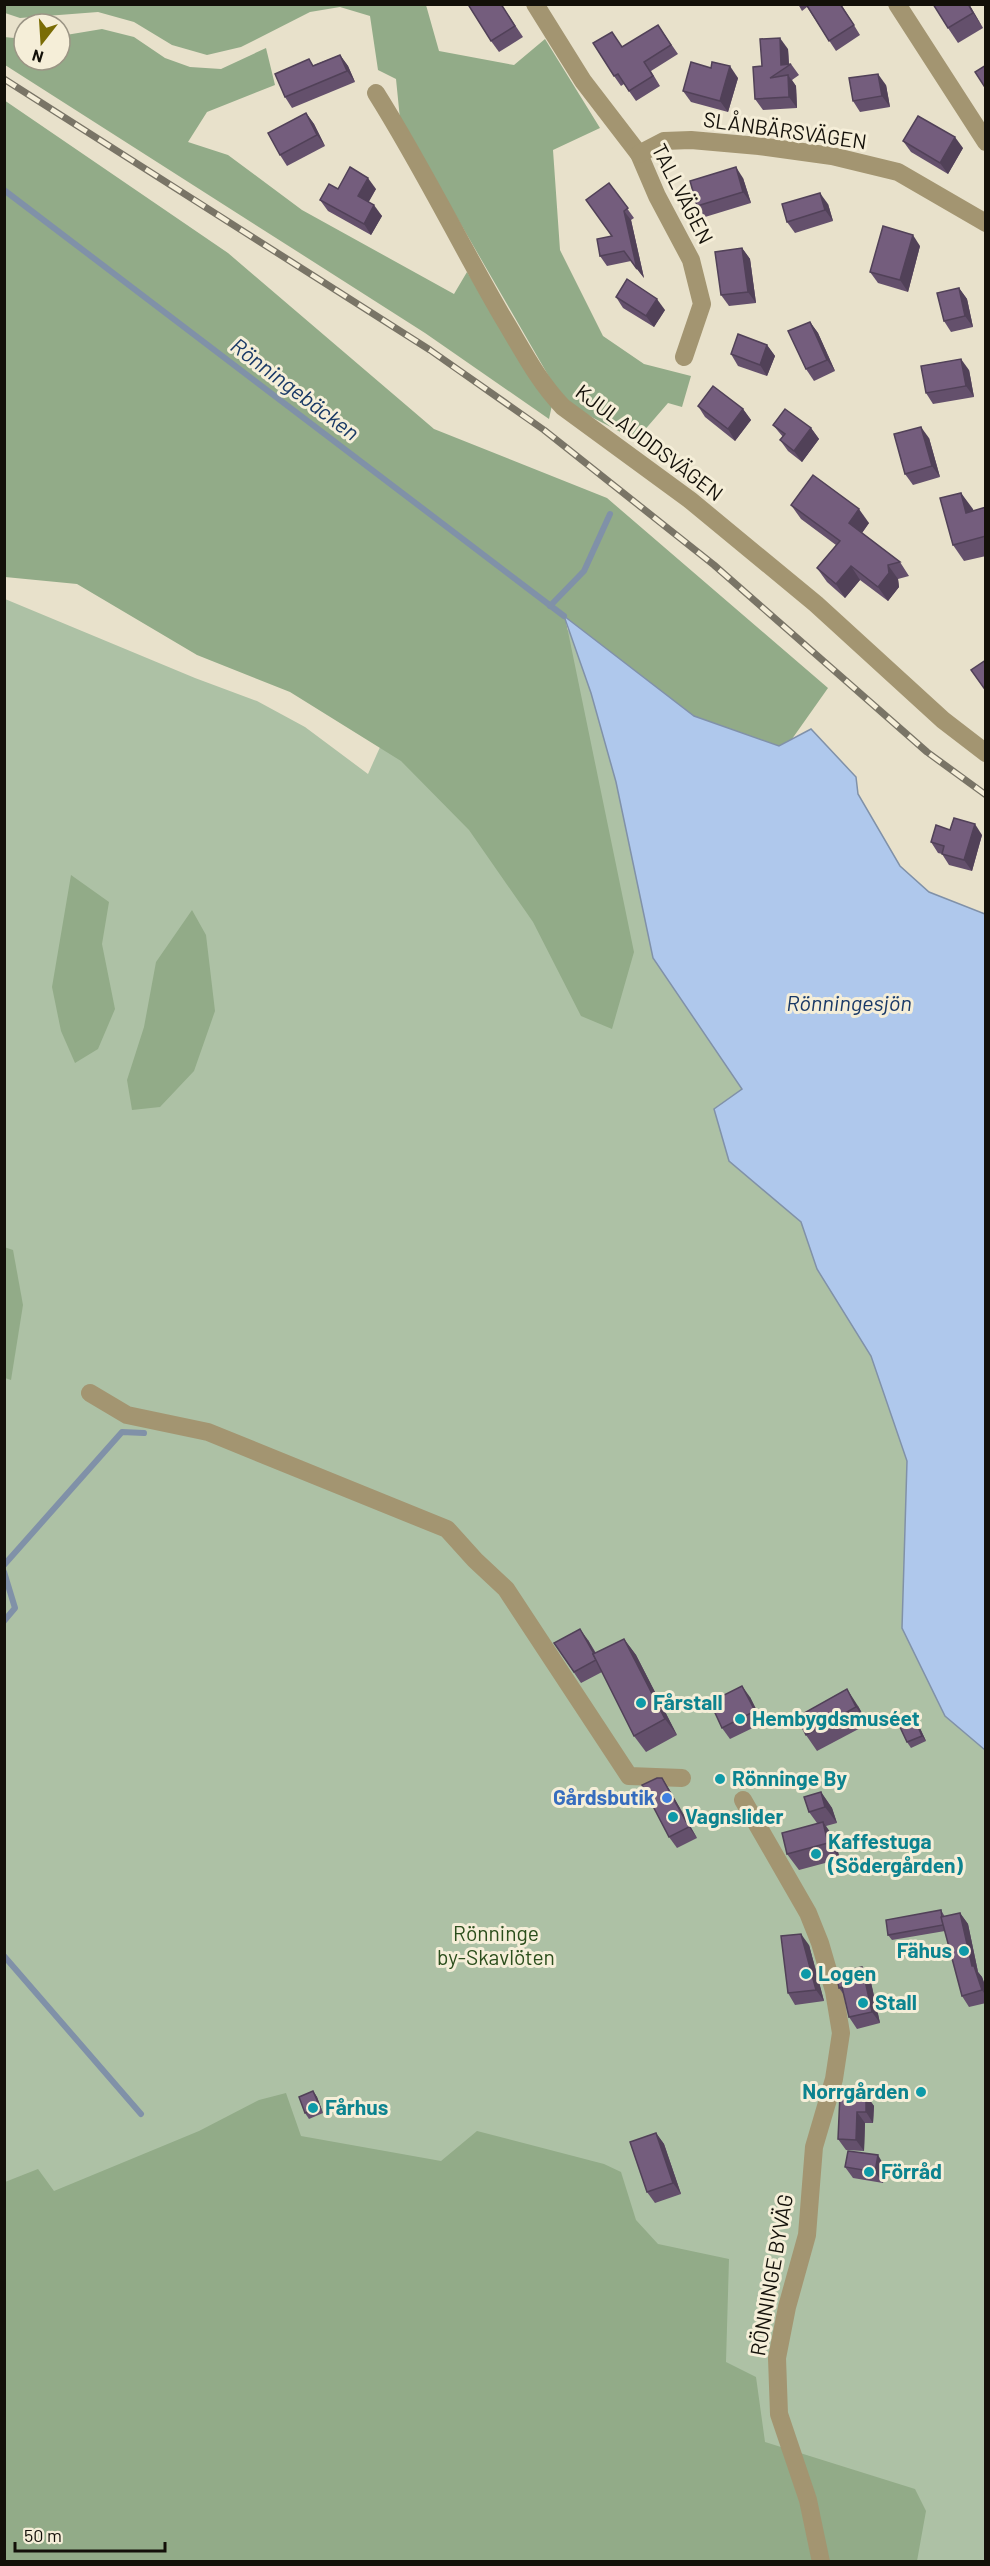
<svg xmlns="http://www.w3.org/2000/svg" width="990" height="2566" font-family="Barlow,sans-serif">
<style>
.green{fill:#adc1a5}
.forest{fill:#92ab88}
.water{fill:#afc8ec;stroke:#8091a8;stroke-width:1.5}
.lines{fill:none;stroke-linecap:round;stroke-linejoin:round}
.stream{stroke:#8091a8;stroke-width:6}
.minor{stroke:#a39571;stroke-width:18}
.rail-casing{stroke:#797466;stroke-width:7}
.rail{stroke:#f5eed8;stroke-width:4.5;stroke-dasharray:14;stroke-linecap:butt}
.wall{fill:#64506c}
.shaded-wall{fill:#514158}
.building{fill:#745d7d;stroke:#514158;stroke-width:1.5}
.culture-dot{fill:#0f9aa8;stroke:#f5eed8;stroke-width:2}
.shop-dot{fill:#3f7fe0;stroke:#f5eed8;stroke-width:2}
.labels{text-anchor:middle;stroke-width:6;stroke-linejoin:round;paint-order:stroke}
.street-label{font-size:21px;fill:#131009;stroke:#f5eed8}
.culture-label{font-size:21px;font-weight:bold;fill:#0d838f;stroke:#f5eed8;text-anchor:start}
.shop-label{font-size:21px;font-weight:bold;fill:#366cbe;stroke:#f5eed8;text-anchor:end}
.park-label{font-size:21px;fill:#2b4e1c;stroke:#f5eed8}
.water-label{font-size:22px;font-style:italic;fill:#193966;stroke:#f5eed8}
</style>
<rect width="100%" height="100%" fill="#e8e1cb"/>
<polygon class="green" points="467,553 598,653 798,1212 902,1370 920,1665 924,1673 953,1702 986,1752 985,2561 5,2562 5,599 195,678 257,701 305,727 368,774"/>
<g class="forest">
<polygon points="4,5 426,5 439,51 514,65 545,39 600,128 553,150 560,250 603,336 644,364 691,376 682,407 668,403 636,440 576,409 559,394 400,119 396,79 378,70 370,16 340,7 310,12 241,47 207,55 172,45 134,22 98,12 20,18 5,13"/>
<polygon points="102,29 134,37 165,58 190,67 221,69 266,48 275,85 207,112 188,142 228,155 302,210 454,294 467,272 552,405 549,419 425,333 5,65 4,37 24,39 24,60 60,60 60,36"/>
<polygon points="4,100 228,253 434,429 607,498 828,688 792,739 779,746 694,716 565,617 634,952 612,1029 581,1016 533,922 469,830 401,761 290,692 197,655 77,584 5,577"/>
<polygon points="71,875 109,902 102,944 115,1009 98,1049 75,1063 61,1031 52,987"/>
<polygon points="192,910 206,935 215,1011 194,1071 160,1107 132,1110 127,1080 144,1027 156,962"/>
<polygon points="4,1247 13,1250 23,1305 11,1380 5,1378"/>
<polygon points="286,2093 301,2136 441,2161 477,2131 604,2164 621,2172 636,2220 658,2244 729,2259 726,2362 756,2377 765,2442 915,2489 926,2511 917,2561 5,2562 5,2182 38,2169 54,2191 199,2131 259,2100"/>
</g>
<polygon class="water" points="564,616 694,716 779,746 811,729 856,777 858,794 900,866 929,892 985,914 985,1750 945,1716 902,1628 907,1461 871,1356 817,1269 801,1222 729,1161 714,1109 742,1089 653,958 616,782 591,693"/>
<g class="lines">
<g class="stream">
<polyline points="4,190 564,616"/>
<polyline points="550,606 584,571 610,514"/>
<polyline points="4,1565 122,1432 144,1433"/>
<polyline points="4,1572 15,1608 4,1621"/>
<polyline points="4,1956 141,2114"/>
</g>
<g class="minor">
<polyline points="535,4 583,81 639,154 657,196 691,260 702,304 684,357"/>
<polyline points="897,4 986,142"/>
<path d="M 376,93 C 422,166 459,242 502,316 C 521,347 537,380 563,407 L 690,500 L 816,604 L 943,720 L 986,753"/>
<polyline points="639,154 664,141 691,140 759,146 832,156 898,172 986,223"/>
<polyline points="90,1393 127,1415 208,1432 447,1529 475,1560 506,1589 629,1776 682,1778"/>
<polyline points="743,1800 808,1913 820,1943 834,1991 841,2033 834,2079 814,2147 807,2235 787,2307 777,2358 779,2414 808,2500 821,2562"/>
</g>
<defs>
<polyline id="rail" points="4,79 430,350 544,430 714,565 927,752 986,795"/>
</defs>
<use href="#rail" class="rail-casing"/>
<use href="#rail" class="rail"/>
</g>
<g class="wall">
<polygon points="501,4 523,37 499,52 491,41"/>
<polygon points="798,4 841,4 860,35 836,51 807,7 802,11"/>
<polygon points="969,4 983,28 958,43 948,28"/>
<polygon points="658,25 678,54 651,71 660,86 636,101 624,84 621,86 614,76"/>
<polygon points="788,49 789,64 791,64 799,75 792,80 796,86 797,108 763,110 755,99 762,66"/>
<polygon points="340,55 348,66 355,82 292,108 285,97 314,65"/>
<polygon points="711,68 738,78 728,112 691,102 683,91"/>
<polygon points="886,85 890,107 860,112 853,101"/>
<polygon points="306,113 314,124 325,146 287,166 280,155"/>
<polygon points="903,141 963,148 948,174 911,152"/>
<polygon points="743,178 751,203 705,217 697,206"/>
<polygon points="609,183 634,218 631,220 644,278 631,261 607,266 600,256 612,236"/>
<polygon points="338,189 376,189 368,202 382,216 371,235 328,211 320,200"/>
<polygon points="828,204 833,221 795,233 787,222"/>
<polygon points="920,246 908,292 878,283 870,272"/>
<polygon points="742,248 750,259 756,303 729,306 721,295"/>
<polygon points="959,288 967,299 973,327 951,332 944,321"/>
<polygon points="616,297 665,310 654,327 623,308"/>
<polygon points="810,322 818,333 835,371 814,381 806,369"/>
<polygon points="767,345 775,356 767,376 738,366 731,354"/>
<polygon points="969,370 974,397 933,404 926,393"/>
<polygon points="698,406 743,409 751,420 735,441 705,417"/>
<polygon points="773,425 811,428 819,439 802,462 788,451 780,440 783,437"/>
<polygon points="929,438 940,477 913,485 905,474"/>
<polygon points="961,493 973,511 986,507 986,556 964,561 953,545"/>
<polygon points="791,505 869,523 862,533 900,562 909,576 898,579 899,587 888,601 860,580 845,598 827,582 817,568 836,545 801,519"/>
<polygon points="950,830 982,835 972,871 949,865 942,854 938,853 931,842"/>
<polygon points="624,1639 636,1655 677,1735 646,1752 634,1736 602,1672 581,1683 554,1643 588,1640 596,1653"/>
<polygon points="750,1697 763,1723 730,1739 722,1728"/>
<polygon points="858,1706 868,1724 817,1751 806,1735"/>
<polygon points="919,1726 926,1741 911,1748 907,1742"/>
<polygon points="662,1778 669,1789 697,1838 677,1848 669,1837"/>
<polygon points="821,1792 832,1808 837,1823 826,1826 834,1838 840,1859 799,1870 787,1854 817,1823 809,1812"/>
<polygon points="941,1910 945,1917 960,1913 968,1924 978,1972 982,1977 986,1988 986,2003 969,2007 962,1996 945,1931 892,1940 888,1935"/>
<polygon points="809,1945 824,2001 795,2005 788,1993"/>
<polygon points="862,1967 870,1978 880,2023 857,2029 849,2017 844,1995 839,1988"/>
<polygon points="313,2091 317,2097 323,2113 309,2119 305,2113"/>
<polygon points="866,2095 874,2106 873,2123 865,2123 864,2151 846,2150 838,2139"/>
<polygon points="656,2133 664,2144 681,2194 655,2203 647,2192"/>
<polygon points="845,2167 885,2167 883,2183 853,2178"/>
</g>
<g class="shaded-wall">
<polygon points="968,4 969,4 983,28 973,13"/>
<polygon points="780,38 788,49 789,66 781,65"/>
<polygon points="340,55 348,66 355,82 347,71"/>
<polygon points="730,66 738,78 728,112 720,101"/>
<polygon points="878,74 886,85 890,107 882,96"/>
<polygon points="788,75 796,86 797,108 789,97"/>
<polygon points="306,113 314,124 325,146 317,135"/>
<polygon points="955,137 963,148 948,174 940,163"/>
<polygon points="736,167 743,178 751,203 743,192"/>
<polygon points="368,178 376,189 366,207 358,196"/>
<polygon points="820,193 828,204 833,221 825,210"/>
<polygon points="374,205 382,216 371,235 364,224"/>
<polygon points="624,211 631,220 644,278 637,269"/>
<polygon points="913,235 920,246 908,292 900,280"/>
<polygon points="742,248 750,259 756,303 748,292"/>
<polygon points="959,288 967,299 973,327 965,316"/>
<polygon points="657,299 665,310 654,327 646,316"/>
<polygon points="810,322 818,333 835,371 827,360"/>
<polygon points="767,345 775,356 767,376 760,365"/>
<polygon points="961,359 969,370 974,397 966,386"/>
<polygon points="743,409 751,420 735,441 728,429"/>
<polygon points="921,427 929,438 940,477 932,466"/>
<polygon points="811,428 819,439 802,462 794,451"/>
<polygon points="961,493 973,509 978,529 966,513"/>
<polygon points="859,509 869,523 859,537 849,523"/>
<polygon points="888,565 898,579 899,587 888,601 878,587"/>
<polygon points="851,566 860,580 845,598 836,584"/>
<polygon points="975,824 982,835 972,871 964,860"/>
<polygon points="580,1629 588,1640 605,1671 597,1660"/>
<polygon points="624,1639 636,1655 677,1735 665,1719"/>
<polygon points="742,1686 750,1697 763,1723 755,1711"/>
<polygon points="847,1689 858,1706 868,1724 856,1707"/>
<polygon points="915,1720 919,1726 926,1741 922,1736"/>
<polygon points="662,1778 669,1789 697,1838 689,1827"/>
<polygon points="821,1792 832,1808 837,1823 825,1807"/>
<polygon points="823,1822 834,1838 840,1859 828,1843"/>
<polygon points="960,1913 968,1924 978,1972 982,1977 986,1988 986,1996 982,1990 972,1966"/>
<polygon points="801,1934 809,1945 824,2001 816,1990"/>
<polygon points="862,1967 870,1978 880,2023 872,2012"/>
<polygon points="313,2091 317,2097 323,2113 320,2107"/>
<polygon points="866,2095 874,2106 873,2123 866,2112"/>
<polygon points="857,2112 865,2123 864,2151 856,2140"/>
<polygon points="656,2133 664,2144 681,2194 673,2183"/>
<polygon points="878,2155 885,2167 883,2183 875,2172"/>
</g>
<g class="building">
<polygon points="472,4 501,4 515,26 491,41 469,6"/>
<polygon points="806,4 840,4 854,25 829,41"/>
<polygon points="933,4 968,4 973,13 948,28"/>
<polygon points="658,25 671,45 644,62 653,76 629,91 618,74 614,76 593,43 612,32 622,47"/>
<polygon points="780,38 781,65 791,64 770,78 788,75 789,97 755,99 753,67 762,66 760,39"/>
<polygon points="340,55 347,71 285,97 275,74 309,59 313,66"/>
<polygon points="691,62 711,68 712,62 730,66 720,101 683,91"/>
<polygon points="986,65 986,89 975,72"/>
<polygon points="878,74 882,96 853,101 849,78"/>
<polygon points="306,113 317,135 280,155 268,133"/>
<polygon points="918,116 955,137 940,163 903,141"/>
<polygon points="350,167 368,178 358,196 374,205 364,224 320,200 329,184 338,189"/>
<polygon points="736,167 743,192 697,206 690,181"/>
<polygon points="609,183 628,208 624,211 637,269 624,251 600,256 597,239 612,236 586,200"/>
<polygon points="820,193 825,210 787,222 782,204"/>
<polygon points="883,226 913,235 900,280 870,272"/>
<polygon points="742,248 748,292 721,295 715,252"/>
<polygon points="627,279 657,299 646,316 616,297"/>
<polygon points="959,288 965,316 944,321 937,293"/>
<polygon points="810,322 827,360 806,369 788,331"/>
<polygon points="738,334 767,345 760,365 731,354"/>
<polygon points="961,359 966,386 926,393 921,366"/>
<polygon points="713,386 743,409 728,429 698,406"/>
<polygon points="785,409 811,428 794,451 780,440 785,434 773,425"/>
<polygon points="921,427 932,466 905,474 894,434"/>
<polygon points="813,475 859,509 849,523 900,562 888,565 889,573 878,587 851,566 836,584 817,568 840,541 791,505"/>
<polygon points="961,493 966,513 986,507 986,536 953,545 940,498"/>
<polygon points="986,660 986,691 971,670"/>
<polygon points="954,818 975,824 964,860 942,854 944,846 931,842 936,825 950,830"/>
<polygon points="580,1629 594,1654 593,1654 596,1660 574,1672 554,1643"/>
<polygon points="624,1639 665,1719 634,1736 593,1654"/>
<polygon points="742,1686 755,1711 722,1728 710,1702"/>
<polygon points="847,1689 856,1707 806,1735 797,1717"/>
<polygon points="915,1720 922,1736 907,1742 900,1727"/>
<polygon points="657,1778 662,1778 689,1827 669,1837 642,1785"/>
<polygon points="821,1792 825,1807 809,1812 804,1797"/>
<polygon points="823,1822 828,1843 787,1854 782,1833"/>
<polygon points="941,1910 943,1925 888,1935 886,1920"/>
<polygon points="960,1913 972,1966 974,1966 982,1990 962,1996 941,1917"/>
<polygon points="801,1934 816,1990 788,1993 781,1936"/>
<polygon points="862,1967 872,2012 849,2017 842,1987 839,1988 836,1973"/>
<polygon points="313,2091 320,2107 305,2113 299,2097"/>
<polygon points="840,2094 866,2095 866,2112 857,2112 856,2140 838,2139"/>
<polygon points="656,2133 673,2183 647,2192 630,2142"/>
<polygon points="848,2151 878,2155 875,2172 845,2167"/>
</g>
<g class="culture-dot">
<circle cx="641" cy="1703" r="6"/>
<circle cx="740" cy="1719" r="6"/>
<circle cx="720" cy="1779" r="6"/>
<circle cx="673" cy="1817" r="6"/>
<circle cx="816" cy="1854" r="6"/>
<circle cx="964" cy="1951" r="6"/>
<circle cx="806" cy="1974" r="6"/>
<circle cx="863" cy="2003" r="6"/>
<circle cx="921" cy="2092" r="6"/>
<circle cx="313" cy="2108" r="6"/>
<circle cx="869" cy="2172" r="6"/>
</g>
<circle class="shop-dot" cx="667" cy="1798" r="6"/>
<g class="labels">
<g class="street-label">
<text transform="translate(785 131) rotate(8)" y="7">SLÅNBÄRSVÄGEN</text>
<text transform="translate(682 194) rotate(63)" y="7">TALLVÄGEN</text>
<text transform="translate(649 443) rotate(37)" y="7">KJULAUDDSVÄGEN</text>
<text transform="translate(772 2275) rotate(-80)" y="7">RÖNNINGE BYVÄG</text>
</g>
<g class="culture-label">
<text x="653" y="1710">Fårstall</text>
<text x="752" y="1726">Hembygdsmuséet</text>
<text x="732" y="1786">Rönninge By</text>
<text x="685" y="1824">Vagnslider</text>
<text x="828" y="1849">Kaffestuga<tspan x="828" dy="24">(Södergården)</tspan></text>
<text x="952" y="1958" text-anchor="end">Fähus</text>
<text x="818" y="1981">Logen</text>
<text x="875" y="2010">Stall</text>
<text x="909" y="2099" text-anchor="end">Norrgården</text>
<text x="325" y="2115">Fårhus</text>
<text x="881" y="2179">Förråd</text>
</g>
<g class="shop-label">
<text x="655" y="1805">Gårdsbutik</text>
</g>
<g class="park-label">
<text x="496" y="1941">Rönninge<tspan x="496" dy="24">by-Skavlöten</tspan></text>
</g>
<g class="water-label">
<text transform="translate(295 389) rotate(37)" y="8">Rönningebäcken</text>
<text x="849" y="1011">Rönningesjön</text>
</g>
</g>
<rect width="990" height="2566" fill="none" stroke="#131009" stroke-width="12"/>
<g transform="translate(42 42) rotate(197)"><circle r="28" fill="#f5eed8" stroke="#9b9585" stroke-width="1.5"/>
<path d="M0-4.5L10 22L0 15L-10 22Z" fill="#7a6c05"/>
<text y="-9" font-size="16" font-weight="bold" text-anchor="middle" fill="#131009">N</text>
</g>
<path d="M15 2542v9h150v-9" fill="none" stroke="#131009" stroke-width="3"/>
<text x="24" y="2542" font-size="18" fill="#131009" stroke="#f5eed8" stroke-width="4.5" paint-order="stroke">50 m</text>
</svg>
